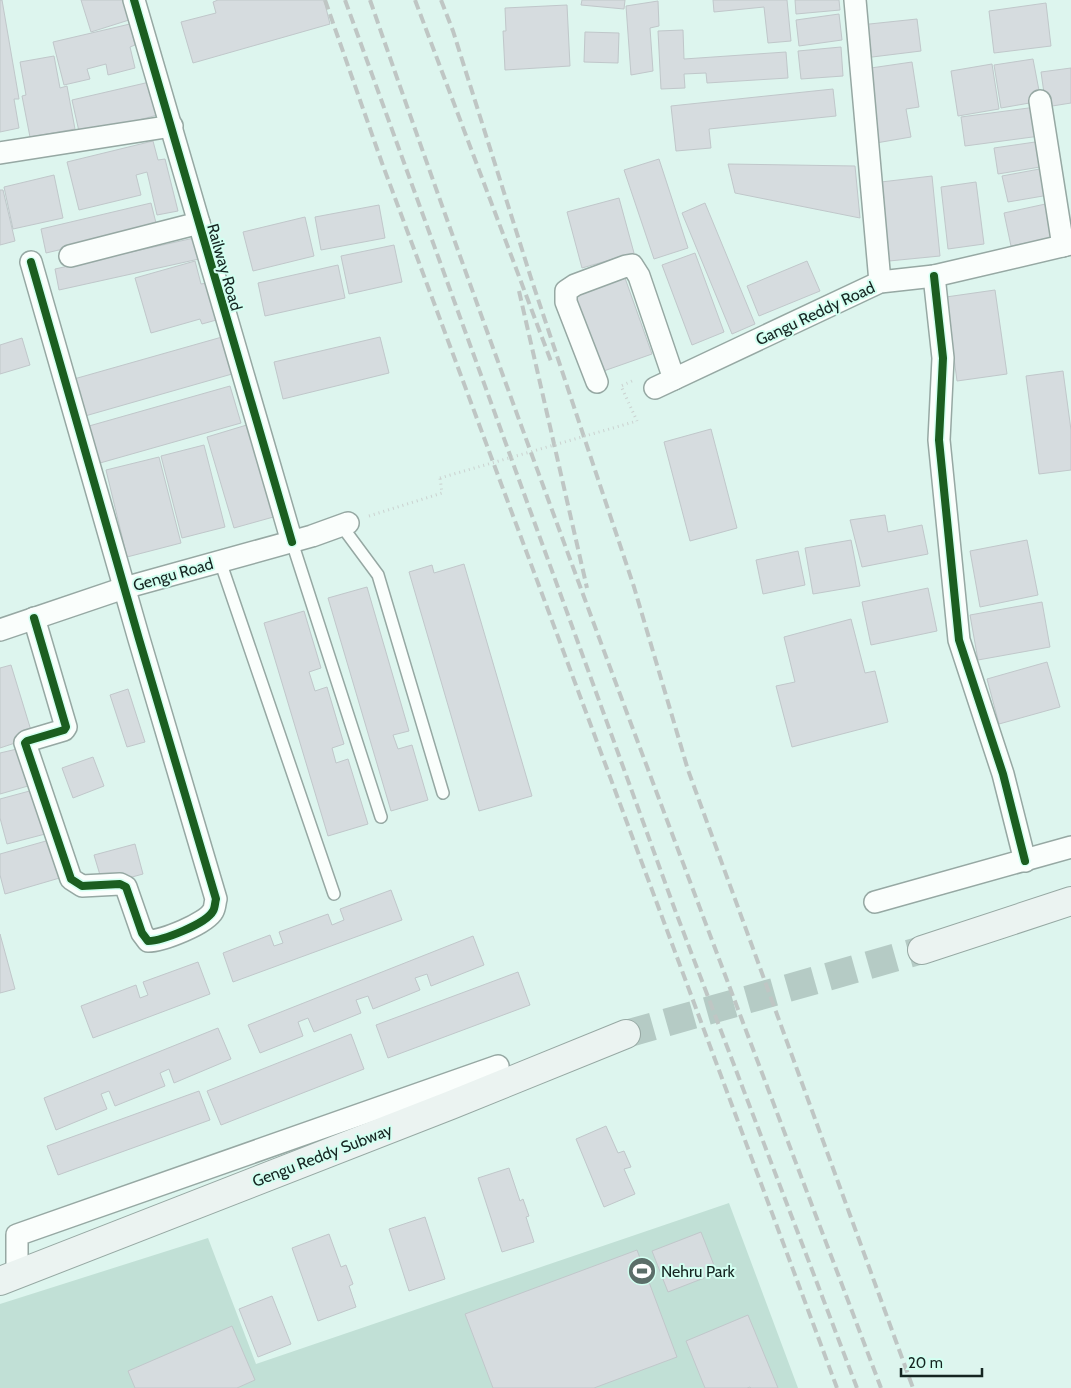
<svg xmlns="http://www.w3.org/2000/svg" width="1071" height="1388" font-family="Cabin,sans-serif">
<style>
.green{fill:#c1e0d6}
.building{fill:#d6dcdf;stroke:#c0c7ca}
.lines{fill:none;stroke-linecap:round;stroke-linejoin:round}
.secondary-tunnel{stroke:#b5cbc5;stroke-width:28;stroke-dasharray:28 14;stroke-linecap:butt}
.service-casing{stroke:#96a8a3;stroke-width:14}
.minor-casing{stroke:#96a8a3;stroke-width:24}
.secondary-casing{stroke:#96a8a3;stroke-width:30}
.path{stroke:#cbd2d0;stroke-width:3;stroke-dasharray:1 4;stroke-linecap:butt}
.service{stroke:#fafefc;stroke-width:11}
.minor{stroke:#fafefc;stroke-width:21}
.secondary{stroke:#ebf3f1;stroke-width:28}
.rail{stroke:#bfc6c4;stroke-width:4;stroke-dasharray:10 5;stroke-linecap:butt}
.path-bridge{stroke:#cbd2d0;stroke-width:3;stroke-dasharray:1 4;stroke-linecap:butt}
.cycleway-casing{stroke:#d3fff1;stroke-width:11}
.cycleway{stroke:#1b5e20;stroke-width:8}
.labels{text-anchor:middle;stroke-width:4;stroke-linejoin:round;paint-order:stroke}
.street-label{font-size:16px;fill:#152521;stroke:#d3fff1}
.poi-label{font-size:16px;fill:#152521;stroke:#d3fff1;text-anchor:start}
</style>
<rect width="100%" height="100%" fill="#ddf5ee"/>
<polygon class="green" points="729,1203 798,1388 0,1388 0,1304 208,1238 256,1364"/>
<g class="building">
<polygon points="0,0 2,0 19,99 14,99 19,128 0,132"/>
<polygon points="81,0 123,0 129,20 91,32"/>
<polygon points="218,0 324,0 330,24 193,63 181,22 216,13 213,2"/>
<polygon points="582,0 625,0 624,9 581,5"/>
<polygon points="713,0 787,0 791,41 768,43 764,7 714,12"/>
<polygon points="795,0 839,0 840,10 796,14"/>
<polygon points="658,1 659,26 650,28 653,71 631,75 626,6"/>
<polygon points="1046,3 1051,46 994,53 989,11"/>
<polygon points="567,5 570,66 505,70 503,31 506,31 505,8"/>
<polygon points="839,14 842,40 799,46 796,20"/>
<polygon points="917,19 921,51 864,58 860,25"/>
<polygon points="130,24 135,45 130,47 135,68 108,75 106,64 87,69 90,79 64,85 53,42"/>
<polygon points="683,30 684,59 786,52 788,78 707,83 706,73 684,74 685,88 661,89 658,31"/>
<polygon points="585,32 619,33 618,63 584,62"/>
<polygon points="841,47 843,76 801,79 798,51"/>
<polygon points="54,56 60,88 67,86 75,129 30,137 22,96 26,95 20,62"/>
<polygon points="1033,59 1041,101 1001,108 994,65"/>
<polygon points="912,62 919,107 906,109 911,137 876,143 864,69"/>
<polygon points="992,64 999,109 958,116 951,71"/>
<polygon points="1071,68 1071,103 1046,107 1041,72"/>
<polygon points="154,81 161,114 80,136 72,100"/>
<polygon points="833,89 836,116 709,129 711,148 676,151 671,106"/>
<polygon points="1036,107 1040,136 965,146 961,117"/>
<polygon points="153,141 158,160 165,159 178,211 157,215 147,172 136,175 141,195 79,210 67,162"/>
<polygon points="1042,141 1046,166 998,174 994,148"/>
<polygon points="659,159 688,248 654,259 624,170"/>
<polygon points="728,164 855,166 860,218 735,193"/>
<polygon points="1045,168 1049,195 1008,202 1002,176"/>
<polygon points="54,175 63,218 13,229 4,187"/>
<polygon points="932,176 940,256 889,261 881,182"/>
<polygon points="976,182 984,244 948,249 941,187"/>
<polygon points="0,190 3,190 15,241 0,245"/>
<polygon points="619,198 634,253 582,268 567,212"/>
<polygon points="151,203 157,227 46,253 41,229"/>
<polygon points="705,203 755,324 732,334 682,213"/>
<polygon points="1050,203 1056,237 1011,246 1004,213"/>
<polygon points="379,205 385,238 321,250 315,217"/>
<polygon points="305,217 314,256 253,271 243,232"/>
<polygon points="194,238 199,259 59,290 55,269"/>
<polygon points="394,245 402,282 349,294 341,256"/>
<polygon points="695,253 724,332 692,345 662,265"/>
<polygon points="195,261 201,284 207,283 220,319 202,324 200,319 151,333 135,278"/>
<polygon points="807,261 820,291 759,316 747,286"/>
<polygon points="338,265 345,298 265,316 258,283"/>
<polygon points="625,278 652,354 598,373 571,297"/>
<polygon points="995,290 1007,374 957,381 946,297"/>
<polygon points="222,337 232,374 85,416 74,379"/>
<polygon points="380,337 389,373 283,399 274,362"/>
<polygon points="22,338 30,365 0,374 0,345"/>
<polygon points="1063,371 1071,430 1071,470 1039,474 1026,376"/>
<polygon points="230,386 241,423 100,463 89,426"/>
<polygon points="250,424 277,516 234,528 207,437"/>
<polygon points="711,429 737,528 690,541 664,442"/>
<polygon points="204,445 225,527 182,538 161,456"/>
<polygon points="159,457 181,543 127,557 106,470"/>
<polygon points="885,515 888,532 922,525 928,554 862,567 850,520"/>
<polygon points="851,540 860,586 813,594 805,548"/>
<polygon points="1027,540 1038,595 980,607 970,551"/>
<polygon points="798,551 805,585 763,594 756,560"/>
<polygon points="464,564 532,796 479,811 409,572 432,565 434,573"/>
<polygon points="367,587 409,731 393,735 398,749 412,745 428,800 391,811 328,598"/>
<polygon points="928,588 937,631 871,645 862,602"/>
<polygon points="1042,602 1050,647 978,660 970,615"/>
<polygon points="304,611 321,668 309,672 315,691 327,687 344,744 332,748 336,763 348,759 368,824 328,836 264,623"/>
<polygon points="851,619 865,673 875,671 888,722 792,747 776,686 795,682 784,637"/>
<polygon points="1047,662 1060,707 999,724 987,679"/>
<polygon points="11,665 33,737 0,748 0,668"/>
<polygon points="128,689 145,742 127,747 110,695"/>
<polygon points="17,749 28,786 0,794 0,753"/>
<polygon points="93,757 104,786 73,798 62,768"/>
<polygon points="37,789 49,833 7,844 0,818 0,799"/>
<polygon points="53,839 63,877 5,894 0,875 0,854"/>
<polygon points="135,844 143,874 103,885 94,855"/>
<polygon points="391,890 402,920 233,982 223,953 270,935 274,946 283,943 279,932 328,914 332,925 344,920 340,909"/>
<polygon points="0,934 15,989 0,993"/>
<polygon points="473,936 484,965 431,986 427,974 415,978 420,990 373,1009 368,996 356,1000 361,1013 314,1032 308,1018 298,1022 303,1036 260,1053 248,1025"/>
<polygon points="198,962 210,994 93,1038 81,1006 136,985 140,998 148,995 143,982"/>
<polygon points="518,972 530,1005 388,1058 376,1025"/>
<polygon points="218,1028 231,1059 174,1083 169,1069 160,1073 165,1086 115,1106 109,1091 101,1094 107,1109 56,1130 44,1098"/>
<polygon points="351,1034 364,1069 221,1125 207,1091"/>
<polygon points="199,1091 210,1120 58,1175 47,1146"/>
<polygon points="606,1126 618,1153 624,1151 631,1167 624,1169 635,1194 604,1207 576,1139"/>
<polygon points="509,1168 520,1201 523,1199 529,1216 526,1217 534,1242 502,1252 478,1178"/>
<polygon points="425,1217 445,1279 409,1291 389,1229"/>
<polygon points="701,1232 717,1273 668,1292 652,1251"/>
<polygon points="329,1234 341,1267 346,1265 353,1284 349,1286 356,1307 318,1321 292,1248"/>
<polygon points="637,1250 677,1357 594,1388 493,1388 465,1314"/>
<polygon points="272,1296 291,1344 258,1357 239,1309"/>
<polygon points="748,1315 778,1388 751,1388 750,1387 747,1388 705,1388 686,1341"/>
<polygon points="232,1326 255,1380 237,1388 135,1388 128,1371"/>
</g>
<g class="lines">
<polyline class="secondary-tunnel" points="626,1034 922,950"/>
<defs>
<g id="service">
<polyline points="341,525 378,575 443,793"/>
<polyline points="292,542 381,817"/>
<polyline points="220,561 334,894"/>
</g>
<g id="minor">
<polyline points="134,0 292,542"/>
<polyline points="855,0 880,282"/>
<polyline points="1040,101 1063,246"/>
<polyline points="0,153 172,126"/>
<polyline points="70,256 199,223"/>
<path d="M 31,262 L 139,639 L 216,899 C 215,902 215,908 213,911 C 206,924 162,941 148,941 L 142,933 L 126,887 L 120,884 L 82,886 L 71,879 L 25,743 L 27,741 L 64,730 L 66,727 L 34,618"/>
<polyline points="934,276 943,358 939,440 959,640 1003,774 1025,861"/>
<polyline points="597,382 566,302 566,291 575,285 626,266 632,265 639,276 674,379"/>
<polyline points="655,388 880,282 934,276 1071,244"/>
<polyline points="0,630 124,588 312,536 348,523"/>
<polyline points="875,902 1071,847"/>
<polyline points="17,1275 17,1235 498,1066"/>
</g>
<g id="secondary">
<polyline points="922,950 1071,901"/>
<polyline points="0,1281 451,1105 626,1034"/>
</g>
</defs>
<use href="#service" class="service-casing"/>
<use href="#minor" class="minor-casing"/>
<use href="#secondary" class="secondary-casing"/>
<g class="path">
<polyline points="632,381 621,386 637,421"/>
<polyline points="369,516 442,493 440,478"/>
</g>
<use href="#service" class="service"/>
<use href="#minor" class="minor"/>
<use href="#secondary" class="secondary"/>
<g class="rail">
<polyline points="325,0 382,163 837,1388"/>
<polyline points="345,0 675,910 857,1388"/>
<path d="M 370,0 C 531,466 707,927 881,1388"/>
<polyline points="415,0 552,364"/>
<polyline points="441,0 453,31 531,278 634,587 688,770 913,1388"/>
<polyline points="519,291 587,588"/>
</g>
<polyline class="path-bridge" points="440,478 637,421"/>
<defs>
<g id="cycleway">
<polyline points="134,0 292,542"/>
<path d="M 31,262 L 139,639 L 216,899 C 215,902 215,908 213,911 C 206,924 162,941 148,941 L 142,933 L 126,887 L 120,884 L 82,886 L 71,879 L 25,743 L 27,741 L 64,730 L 66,727 L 34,618"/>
<polyline points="934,276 943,358 939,440 959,640 1003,774 1025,861"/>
</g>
</defs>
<use href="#cycleway" class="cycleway-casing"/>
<use href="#cycleway" class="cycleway"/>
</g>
<defs>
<symbol id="stadium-disc" viewBox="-11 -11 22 22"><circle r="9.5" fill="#5b6e69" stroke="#d3fff1"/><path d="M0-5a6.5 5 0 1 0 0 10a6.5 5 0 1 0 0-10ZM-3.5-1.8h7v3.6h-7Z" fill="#fff"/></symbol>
</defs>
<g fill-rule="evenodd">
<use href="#stadium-disc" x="626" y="1255" width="32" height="32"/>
</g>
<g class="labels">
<g class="street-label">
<text transform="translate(225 267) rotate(74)" y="6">Railway Road</text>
<text transform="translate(815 313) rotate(-25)" y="6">Gangu Reddy Road</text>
<text transform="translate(173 574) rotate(-16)" y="6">Gengu Road</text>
<text transform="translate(322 1155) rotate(-21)" y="6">Gengu Reddy Subway</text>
</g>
<g class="poi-label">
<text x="661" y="1277">Nehru Park</text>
</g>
</g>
<path d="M901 1368v8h81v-8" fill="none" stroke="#152521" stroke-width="2.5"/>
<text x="908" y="1368" font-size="15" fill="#152521" stroke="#d3fff1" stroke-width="4" paint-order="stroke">20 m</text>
</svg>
